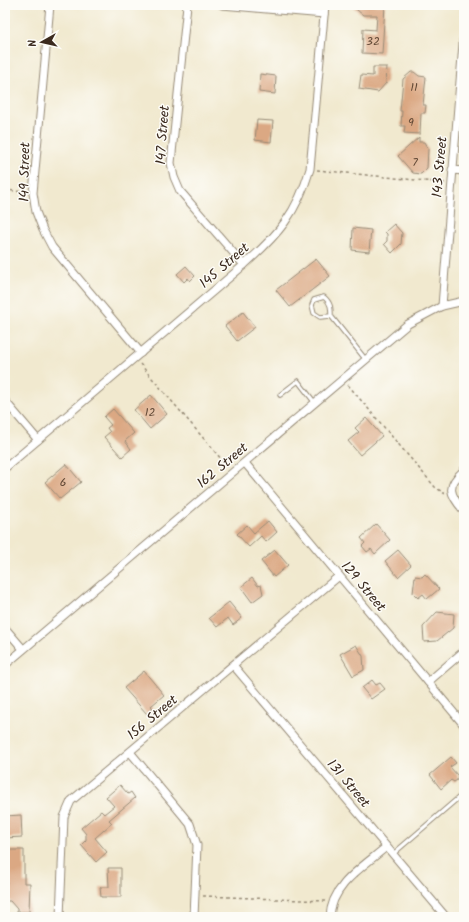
<svg xmlns="http://www.w3.org/2000/svg" width="469" height="922" font-family="Kalam,sans-serif">
<style>
.building{fill:#dba883}
.lines{fill:none;stroke-linecap:round;stroke-linejoin:round}
.lane-casing{stroke:#968a76;stroke-width:5.5}
.street-casing{stroke:#968a76;stroke-width:9}
.path{stroke:#968a76;stroke-width:1.5;stroke-dasharray:3 3;stroke-linecap:butt}
.lane{stroke:#fff;stroke-width:3.5}
.street{stroke:#fff;stroke-width:7}
.labels{text-anchor:middle;stroke-width:3;stroke-linejoin:round;paint-order:stroke}
.number-label{font-size:12px;fill:#634a37}
.street-label{font-size:14px;fill:#3b2a1e;stroke:#fdfcf7}
</style>
<rect width="100%" height="100%" fill="#fdfcf7"/>
<filter id="ink" filterUnits="userSpaceOnUse"><feTurbulence type="fractalNoise" baseFrequency=".025" numOctaves="2"/><feDisplacementMap in="SourceGraphic" scale="8" xChannelSelector="R" yChannelSelector="G"/><feConvolveMatrix kernelMatrix="1 2 1 2 8 2 1 2 1" color-interpolation-filters="sRGB"/></filter>
<filter id="wash" filterUnits="userSpaceOnUse"><feTurbulence type="fractalNoise" baseFrequency=".012" numOctaves="4" result="noise"/><feDisplacementMap in="SourceGraphic" scale="16" xChannelSelector="R" yChannelSelector="G"/><feGaussianBlur stdDeviation="0.9" result="paint"/><feColorMatrix in="noise" values="0 0 0 0 0 0 0 0 0 0 0 0 0 0 0 0 0 1.4 0 .05"/><feComposite in="paint" operator="in"/></filter>
<g filter="url(#wash)">
<rect width="100%" height="100%" fill="#f1e9cf"/>
<g id="blocks">
<g class="building">
<polygon points="351,5 385,5 382,54 362,53 363,29 376,30 377,15 363,15"/>
<polygon points="373,67 387,67 386,83 378,92 359,89 361,75 373,76"/>
<polygon points="411,72 414,72 419,76 426,77 423,105 426,105 425,113 421,113 420,134 404,133 405,126 401,126 402,111 400,111 403,79"/>
<polygon points="260,74 276,76 275,94 259,92"/>
<polygon points="257,120 273,121 271,142 255,140"/>
<polygon points="419,137 419,142 424,142 428,149 427,168 421,174 413,173 398,156"/>
<polygon points="394,224 402,233 401,244 392,253 384,244 387,241 387,234 385,232"/>
<polygon points="353,228 371,230 369,252 352,250"/>
<polygon points="316,259 330,276 290,307 276,290"/>
<polygon points="186,266 195,276 190,281 188,278 184,282 177,274"/>
<polygon points="243,312 255,327 237,341 225,326"/>
<polygon points="151,395 167,414 150,429 134,410"/>
<polygon points="113,409 134,433 125,441 131,449 122,457 104,437 110,432 107,428 111,425 104,417"/>
<polygon points="366,418 382,436 360,455 348,441 359,432 355,428"/>
<polygon points="66,464 81,482 60,499 45,482"/>
<polygon points="268,521 277,532 266,542 261,536 249,547 237,534 247,525 254,533"/>
<polygon points="376,524 390,540 375,554 371,549 367,552 362,546 365,543 361,538"/>
<polygon points="275,550 288,565 274,577 261,561"/>
<polygon points="398,550 411,565 398,577 385,561"/>
<polygon points="425,574 439,589 427,599 423,594 418,598 413,593 415,576 422,577"/>
<polygon points="252,578 258,586 261,585 263,594 252,602 241,587"/>
<polygon points="229,602 242,618 233,625 228,618 217,627 209,618"/>
<polygon points="437,612 454,614 453,628 437,641 424,642 423,627"/>
<polygon points="356,645 363,656 364,670 353,676 340,654"/>
<polygon points="144,671 164,695 151,706 153,708 147,714 124,688"/>
<polygon points="372,680 376,685 380,683 385,689 371,699 362,688"/>
<polygon points="451,757 456,763 450,767 458,776 457,780 454,782 451,780 441,789 430,775"/>
<polygon points="120,785 128,794 131,792 135,798 109,820 112,823 95,838 107,852 96,862 81,845 86,840 86,834 81,828 101,811 104,814 114,806 106,797"/>
<polygon points="21,815 22,837 5,838 5,816"/>
<polygon points="7,850 24,850 24,883 30,883 29,912 17,912 17,909 10,901 5,901 5,883 7,883"/>
<polygon points="108,868 121,868 121,897 101,897 100,887 109,887"/>
</g>
</g>
</g>
<g filter="url(#ink)">
<use href="#blocks" fill-opacity="0" stroke="#968a76" stroke-width="1"/>
<g class="lines">
<defs>
<g id="lane">
<path d="M 331,316 C 331,308 331,303 324,297 L 314,300 L 312,305 L 314,313 L 320,317 L 331,316 L 366,360"/>
<polyline points="280,395 298,381 315,403"/>
<polyline points="393,854 464,793"/>
</g>
<g id="street">
<polyline points="50,5 33,193 36,212 43,230 52,247 141,353"/>
<polyline points="187,5 171,163 174,177 180,191 244,265"/>
<polyline points="222,5 324,14"/>
<polyline points="452,170 464,171"/>
<polyline points="442,306 464,31"/>
<polyline points="5,401 38,440"/>
<polyline points="245,463 464,725"/>
<path d="M 5,468 L 244,265 C 278,235 297,213 310,169 L 325,5"/>
<path d="M 464,470 C 446,486 449,494 464,511"/>
<polyline points="5,628 23,649"/>
<polyline points="5,665 408,324 442,306 464,301"/>
<polyline points="233,665 446,917"/>
<polyline points="428,682 464,651"/>
<polyline points="130,752 190,824 197,845 194,917"/>
<polyline points="60,917 64,817 71,801 339,576"/>
<path d="M 330,917 C 331,885 364,866 386,847"/>
</g>
</defs>
<use href="#lane" class="lane-casing"/>
<use href="#street" class="street-casing"/>
<g class="path">
<polyline points="317,170 445,183"/>
<polyline points="5,190 25,192"/>
<polyline points="140,364 228,467"/>
<polyline points="348,385 435,487 445,494"/>
<polyline points="203,896 325,901"/>
</g>
<use href="#lane" class="lane"/>
<use href="#street" class="street"/>
</g>
</g>
<g class="labels">
<g class="number-label">
<text x="373" y="45">32</text>
<text x="414" y="91">11</text>
<text x="411" y="126">9</text>
<text x="415" y="166">7</text>
<text x="150" y="416">12</text>
<text x="63" y="486">6</text>
</g>
<g class="street-label">
<text transform="translate(162 135) rotate(-86)" y="5">147 Street</text>
<text transform="translate(439 167) rotate(-85)" y="5">143 Street</text>
<text transform="translate(24 172) rotate(-89)" y="5">149 Street</text>
<text transform="translate(224 265) rotate(-41)" y="5">145 Street</text>
<text transform="translate(222 465) rotate(-40)" y="5">162 Street</text>
<text transform="translate(364 586) rotate(50)" y="5">129 Street</text>
<text transform="translate(152 717) rotate(-40)" y="5">156 Street</text>
<text transform="translate(349 783) rotate(50)" y="5">131 Street</text>
</g>
</g>
<rect width="469" height="922" fill="none" stroke="#fdfcf7" stroke-width="20"/>
<g transform="translate(42 42) rotate(262)" stroke="#fdfcf7" stroke-width="3" paint-order="stroke">
<path d="M0-3L7 15L0 10L-7 15Z" fill="#3b2a1e"/>
<text y="-6" font-size="11" font-weight="bold" text-anchor="middle" fill="#3b2a1e">N</text>
</g>
</svg>
